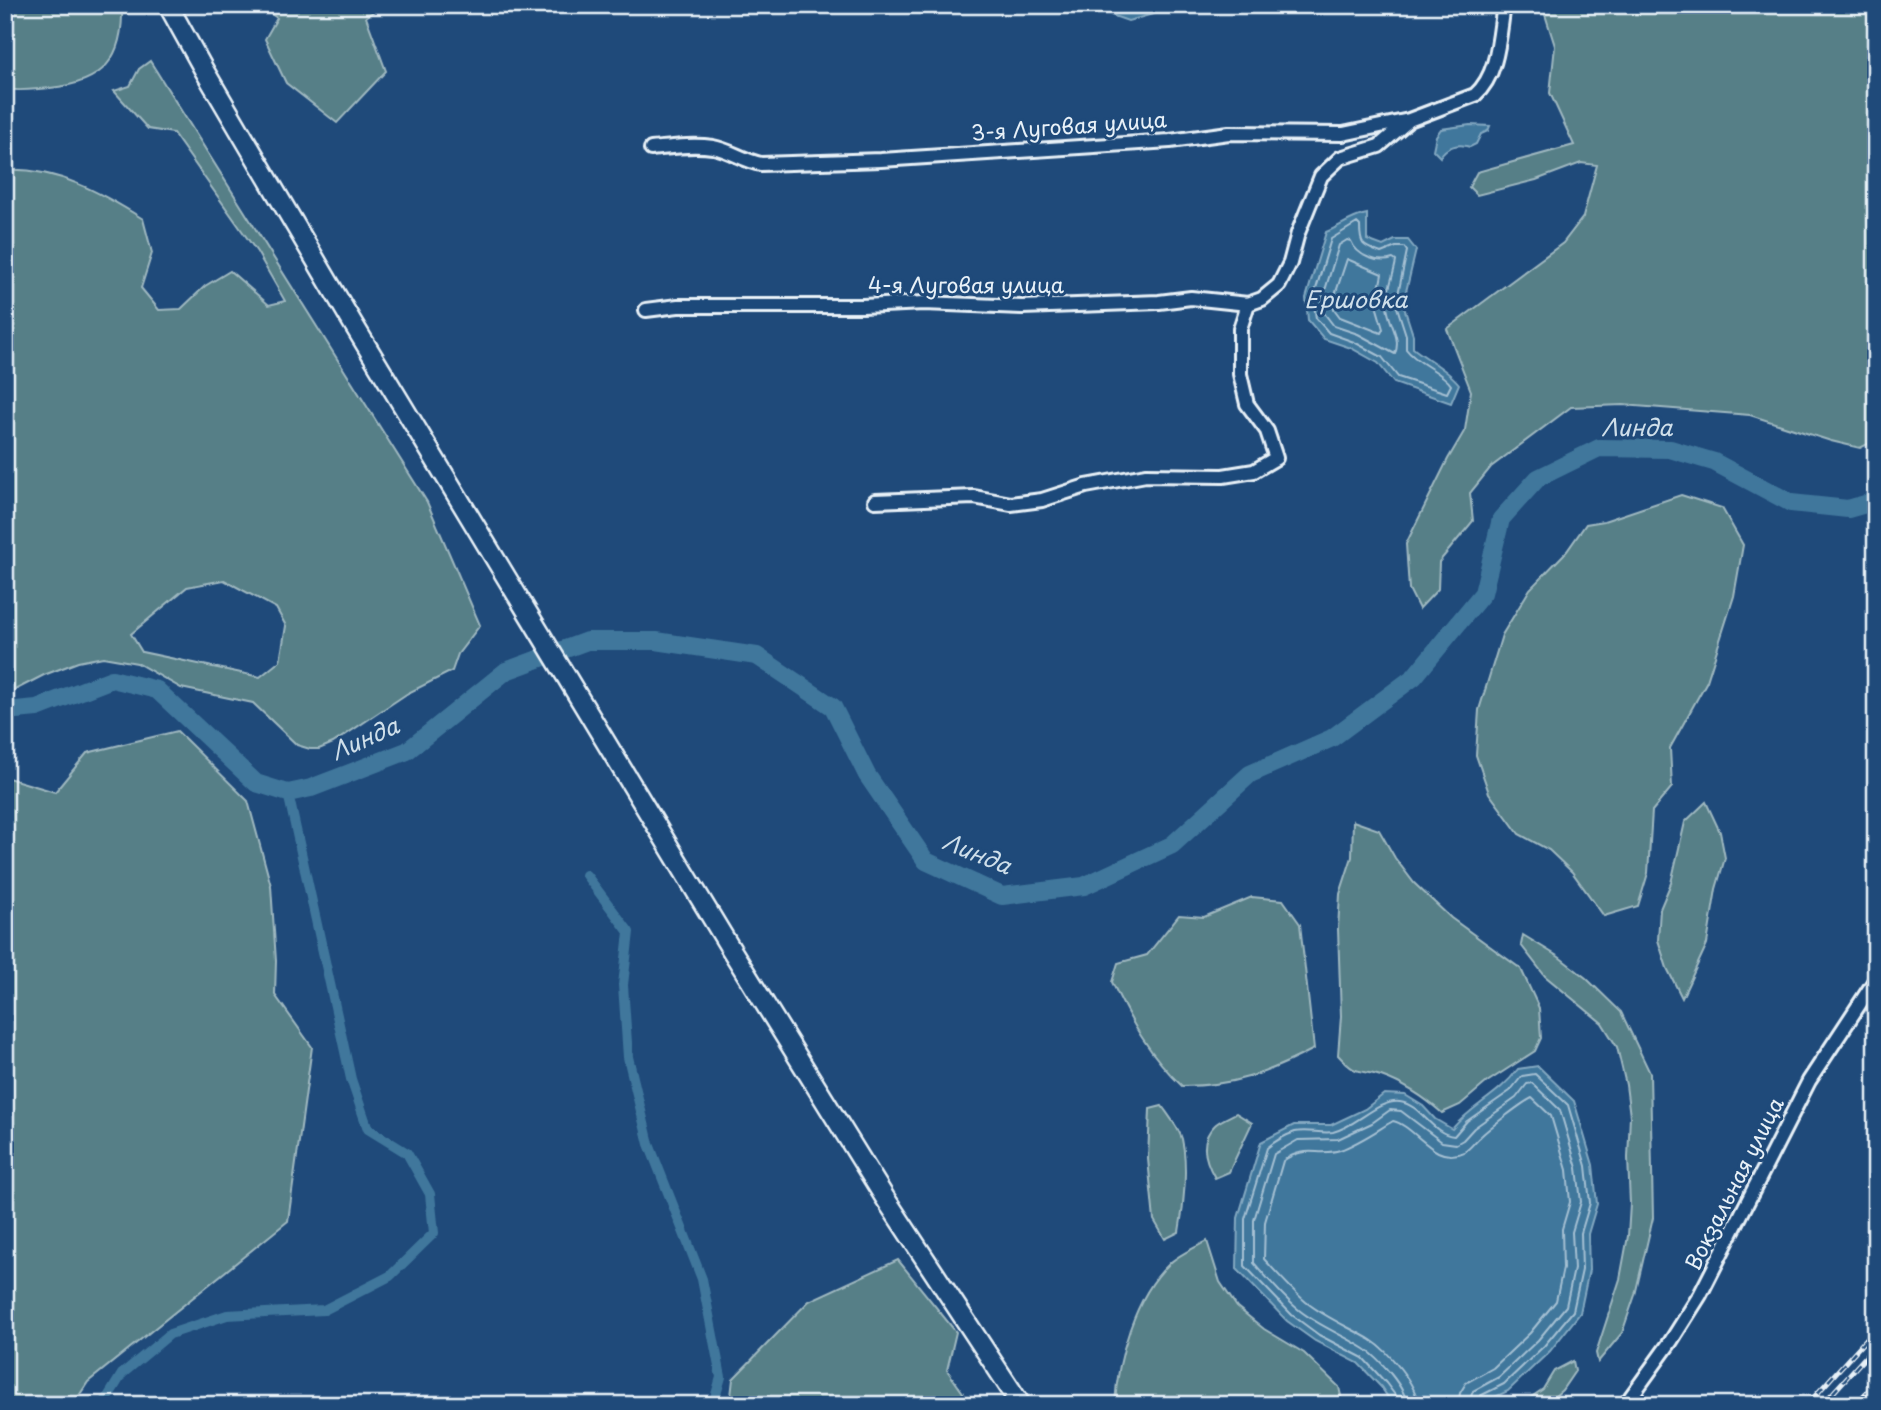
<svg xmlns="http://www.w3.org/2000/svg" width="1881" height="1410" font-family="'Playpen Sans',sans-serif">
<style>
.green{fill:#567f87;stroke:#9fb8c0;stroke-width:2;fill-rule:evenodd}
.water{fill:#40779c;stroke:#83a8c1;stroke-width:2}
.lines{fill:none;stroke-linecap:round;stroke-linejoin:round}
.shore{stroke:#a5c0d3;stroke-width:2}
.canal{stroke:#40779c;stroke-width:10}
.river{stroke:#40779c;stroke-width:18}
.street-casing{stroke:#e8f1f8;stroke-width:18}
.primary-casing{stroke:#e8f1f8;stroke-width:23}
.street{stroke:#1f4a7a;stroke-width:12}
.primary{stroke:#1f4a7a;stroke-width:18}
.rail-casing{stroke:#e8f1f8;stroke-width:5}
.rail{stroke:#1f4a7a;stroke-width:2.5;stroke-dasharray:8;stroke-linecap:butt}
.labels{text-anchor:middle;stroke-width:6;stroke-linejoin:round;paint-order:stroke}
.street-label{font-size:21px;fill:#e8f1f8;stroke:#1f4a7a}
.water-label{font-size:23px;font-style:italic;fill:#cfdfea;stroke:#1f4a7a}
</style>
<rect width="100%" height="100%" fill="#1f4a7a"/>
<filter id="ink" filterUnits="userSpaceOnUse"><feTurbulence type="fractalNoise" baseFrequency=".0143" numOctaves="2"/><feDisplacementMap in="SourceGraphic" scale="14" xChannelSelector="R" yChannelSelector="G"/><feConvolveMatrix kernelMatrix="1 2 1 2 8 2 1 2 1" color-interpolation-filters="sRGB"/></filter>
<g filter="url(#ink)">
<g class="green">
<path d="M 5,5 L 122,5 C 124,59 103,83 50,88 C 35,89 20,92 5,89 Z"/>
<polygon points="258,5 382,5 366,17 386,71 337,123 286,83 265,39 277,18"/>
<polygon points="1542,5 1876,5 1876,440 1860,448 1831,441 1750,415 1623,405 1571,407 1491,467 1470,493 1473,521 1439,562 1438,589 1419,609 1409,589 1406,544 1448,459 1465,430 1471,391 1447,329 1563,243 1583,217 1597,165 1581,163 1536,180 1477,195 1469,187 1477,172 1574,145 1550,93 1555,46"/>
<path d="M 150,61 L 427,502 L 480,625 L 458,654 L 452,671 L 408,693 L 333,743 L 319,749 L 310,749 L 297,745 L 253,703 L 181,688 L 137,663 L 103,657 L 78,662 L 44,675 L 5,695 L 5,170 C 55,167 102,193 143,219 L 152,253 L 141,288 L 159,310 L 181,309 L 205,286 L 230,271 L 269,305 L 285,301 L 257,252 L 173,133 L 148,129 L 114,91 L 130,86 L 139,69 ZM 224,580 L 276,608 L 286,626 L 280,661 L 260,677 L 142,652 L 131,634 L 187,587 Z"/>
<polygon points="1681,495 1722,508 1743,545 1734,596 1707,681 1670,748 1672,787 1652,811 1648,873 1638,906 1604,916 1572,872 1549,850 1519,834 1489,793 1476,755 1479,710 1502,635 1530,589 1567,551 1586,524 1604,521"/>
<polygon points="177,731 248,801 271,886 276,961 275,995 312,1047 288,1221 88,1382 73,1405 5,1405 5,777 55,792 87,753"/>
<polygon points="1706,802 1720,832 1725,858 1716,889 1707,944 1682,998 1667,968 1658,940 1660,909 1671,883 1685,822"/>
<path d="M 1353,821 L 1379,830 L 1395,858 L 1414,883 L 1451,918 L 1521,969 L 1539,1008 L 1541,1038 L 1535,1051 L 1487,1082 L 1460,1105 L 1442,1113 C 1424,1097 1404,1084 1381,1076 C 1356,1068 1358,1077 1338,1055 L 1341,1016 L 1338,929 L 1340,894 L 1352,857 Z"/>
<path d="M 1252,897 L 1283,900 L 1300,924 L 1314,1049 C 1268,1073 1234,1086 1182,1086 C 1150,1056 1131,1022 1112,982 L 1118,963 L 1147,955 L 1179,915 L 1204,917 Z"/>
<polygon points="1523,935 1559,957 1586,978 1621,1012 1650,1073 1653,1218 1635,1295 1622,1333 1598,1362 1596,1353 1620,1279 1628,1236 1630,1204 1628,1158 1630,1116 1626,1085 1617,1047 1602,1023 1545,976 1521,945"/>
<path d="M 1162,1106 C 1169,1116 1179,1128 1182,1139 C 1188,1165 1184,1206 1179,1232 L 1165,1239 L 1154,1220 L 1151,1190 L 1148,1159 L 1150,1109 Z"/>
<path d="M 1236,1113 L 1252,1123 L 1229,1172 L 1215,1178 C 1205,1161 1199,1140 1215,1125 C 1220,1120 1229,1117 1236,1113 Z"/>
<path d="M 1207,1241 L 1220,1282 L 1237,1307 L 1264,1329 L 1304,1353 L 1339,1387 L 1343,1405 L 1115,1405 C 1117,1359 1135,1296 1169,1264 C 1179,1254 1195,1248 1207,1241 Z"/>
<polygon points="898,1260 956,1332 947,1370 966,1397 976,1405 730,1405 733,1379 809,1301"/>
<polygon points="1573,1361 1575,1371 1562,1390 1545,1405 1520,1405 1543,1389 1554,1371"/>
</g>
<g class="water">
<polygon points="1112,5 1162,5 1157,13 1128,21 1111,15 1110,7"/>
<path d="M 1470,125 L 1490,126 L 1488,131 L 1481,134 L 1476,144 L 1470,147 C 1459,143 1446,146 1440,157 L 1433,150 L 1436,136 L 1441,129 Z"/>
<path d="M 1367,214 L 1367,240 L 1383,246 L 1395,240 L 1408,240 L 1416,250 L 1403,304 L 1413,335 L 1413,348 C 1428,360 1447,369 1459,384 L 1451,403 L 1394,383 L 1378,363 L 1351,348 L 1324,339 L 1308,320 L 1306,298 L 1326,232 C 1341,226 1351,217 1367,214 Z"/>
<path d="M 1538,1066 L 1574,1101 L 1593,1165 L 1597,1204 L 1588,1234 L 1589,1270 L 1580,1313 L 1550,1351 L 1508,1391 L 1478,1405 L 1393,1405 L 1381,1387 L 1358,1363 L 1315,1341 L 1287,1321 L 1237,1269 L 1238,1218 L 1261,1142 L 1294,1125 L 1331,1125 L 1365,1109 L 1384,1094 L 1405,1095 L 1423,1106 L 1435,1119 L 1452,1129 C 1472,1105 1499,1095 1518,1069 Z"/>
</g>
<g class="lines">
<g class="shore">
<path d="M 1357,223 L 1360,226 C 1360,246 1363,246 1381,253 L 1396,247 L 1404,247 L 1407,251 L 1396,304 L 1406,335 L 1406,349 C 1417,364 1442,371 1451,385 L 1447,393 L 1398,377 L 1382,357 L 1354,342 L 1329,333 L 1316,318 L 1313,299 L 1331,239 Z"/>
<path d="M 1347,240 L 1351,241 C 1357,256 1377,264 1393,259 L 1396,261 C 1394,275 1386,292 1387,306 C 1388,323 1402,337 1395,354 L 1358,334 L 1334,326 L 1324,313 L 1322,300 L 1339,245 Z"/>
<polygon points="1347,259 1382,274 1376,305 1383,329 1381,333 1340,317 1334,309 1333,301"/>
<path d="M 1398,1405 L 1398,1399 L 1386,1383 L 1363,1358 L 1319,1335 L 1292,1315 L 1245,1266 L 1245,1219 L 1267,1148 C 1274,1142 1286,1135 1295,1132 C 1307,1129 1321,1134 1333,1132 C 1356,1127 1378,1099 1400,1102 C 1422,1105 1431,1134 1454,1136 L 1467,1121 L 1510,1091 L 1522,1076 L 1535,1074 L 1568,1105 L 1586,1166 L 1590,1203 L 1581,1233 L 1582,1270 L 1573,1311 L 1544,1346 L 1504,1384 L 1480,1396 L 1477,1405"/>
<path d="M 1407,1405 C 1406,1388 1379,1358 1365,1349 C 1344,1335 1320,1327 1299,1310 C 1283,1297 1268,1279 1254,1263 L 1254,1220 L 1274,1154 L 1298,1140 L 1338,1139 L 1372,1123 L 1390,1110 L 1401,1111 L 1442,1142 L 1456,1144 L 1463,1140 L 1474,1128 L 1516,1098 L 1527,1084 L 1532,1083 L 1560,1110 L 1577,1168 L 1581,1202 L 1572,1232 L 1574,1269 L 1566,1306 L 1538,1340 L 1499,1377 L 1473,1391 L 1468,1405"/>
<path d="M 1418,1405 C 1417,1384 1388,1351 1371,1340 C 1349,1327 1326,1318 1306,1302 C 1291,1289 1277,1273 1264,1259 L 1265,1222 L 1283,1161 C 1306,1144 1318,1157 1340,1150 C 1359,1143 1376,1131 1393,1121 C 1406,1123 1423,1144 1438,1152 C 1446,1156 1456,1156 1464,1152 C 1471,1148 1474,1142 1480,1137 C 1488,1129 1523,1102 1532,1098 L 1551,1116 L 1567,1170 L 1570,1202 L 1562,1229 L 1563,1268 L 1556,1301 L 1530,1333 L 1493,1368 L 1466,1383 L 1460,1393 L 1458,1405"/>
</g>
<g class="canal">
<polyline points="586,875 629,932 623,985 628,1057 649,1144 702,1279 721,1377 713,1405"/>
<polyline points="103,1405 122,1374 170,1334 227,1315 324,1310 390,1276 434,1233 430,1194 407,1153 368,1129 351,1079 288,793"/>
</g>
<polyline class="river" points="5,711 37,708 112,679 157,690 256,783 288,793 311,788 407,751 506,671 587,641 656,641 757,656 833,707 867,775 926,861 1002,896 1084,886 1172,845 1250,774 1332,738 1414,677 1483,593 1501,519 1538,478 1599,448 1670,449 1714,462 1791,503 1848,509 1876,501"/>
<defs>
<g id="street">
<path d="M 651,149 C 672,147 693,144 713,147 C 730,150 744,161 761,164 L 881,160 L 1170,141 L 1229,133 L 1343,134 L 1409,120 L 1475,95 C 1499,74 1499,35 1504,5"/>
<polyline points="646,310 678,306 863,306 924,303 1022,307 1159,302 1191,298 1248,304 1262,299 1279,285 1290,263 1298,233 1321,176 1340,158 1379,146 1407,122"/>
<polyline points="875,501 974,497 1011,504 1042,500 1086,486 1146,475 1223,476 1254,471 1276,458 1267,431 1247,404 1240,374 1240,329 1248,304"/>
<polyline points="1625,1405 1671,1341 1700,1295 1809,1081 1876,979"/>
</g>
<polyline id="primary" points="168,5 204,70 352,322 729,946 885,1198 1021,1405"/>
</defs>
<use href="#street" class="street-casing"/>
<use href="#primary" class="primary-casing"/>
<use href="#street" class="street"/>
<use href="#primary" class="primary"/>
<defs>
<g id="rail">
<polyline points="1807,1405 1876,1328"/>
<polyline points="1822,1405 1876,1345"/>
<polyline points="1855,1405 1876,1382"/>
</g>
</defs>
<use href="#rail" class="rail-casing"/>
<use href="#rail" class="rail"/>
</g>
</g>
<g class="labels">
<g class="street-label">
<text transform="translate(1069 127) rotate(-4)" y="7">3-я Луговая улица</text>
<text x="966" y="293">4-я Луговая улица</text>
<text transform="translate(1735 1184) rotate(-63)" y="7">Вокзальная улица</text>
</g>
<g class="water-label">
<text x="1356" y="308">Ершовка</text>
<text x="1637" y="436">Линда</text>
<text transform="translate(365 739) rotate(-24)" y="8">Линда</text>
<text transform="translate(977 854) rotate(22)" y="8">Линда</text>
</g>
</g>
<rect width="1881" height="1410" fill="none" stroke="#1f4a7a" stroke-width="28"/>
<rect x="14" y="14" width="1853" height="1382" fill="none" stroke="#e8f1f8" stroke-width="2.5" filter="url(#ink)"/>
</svg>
